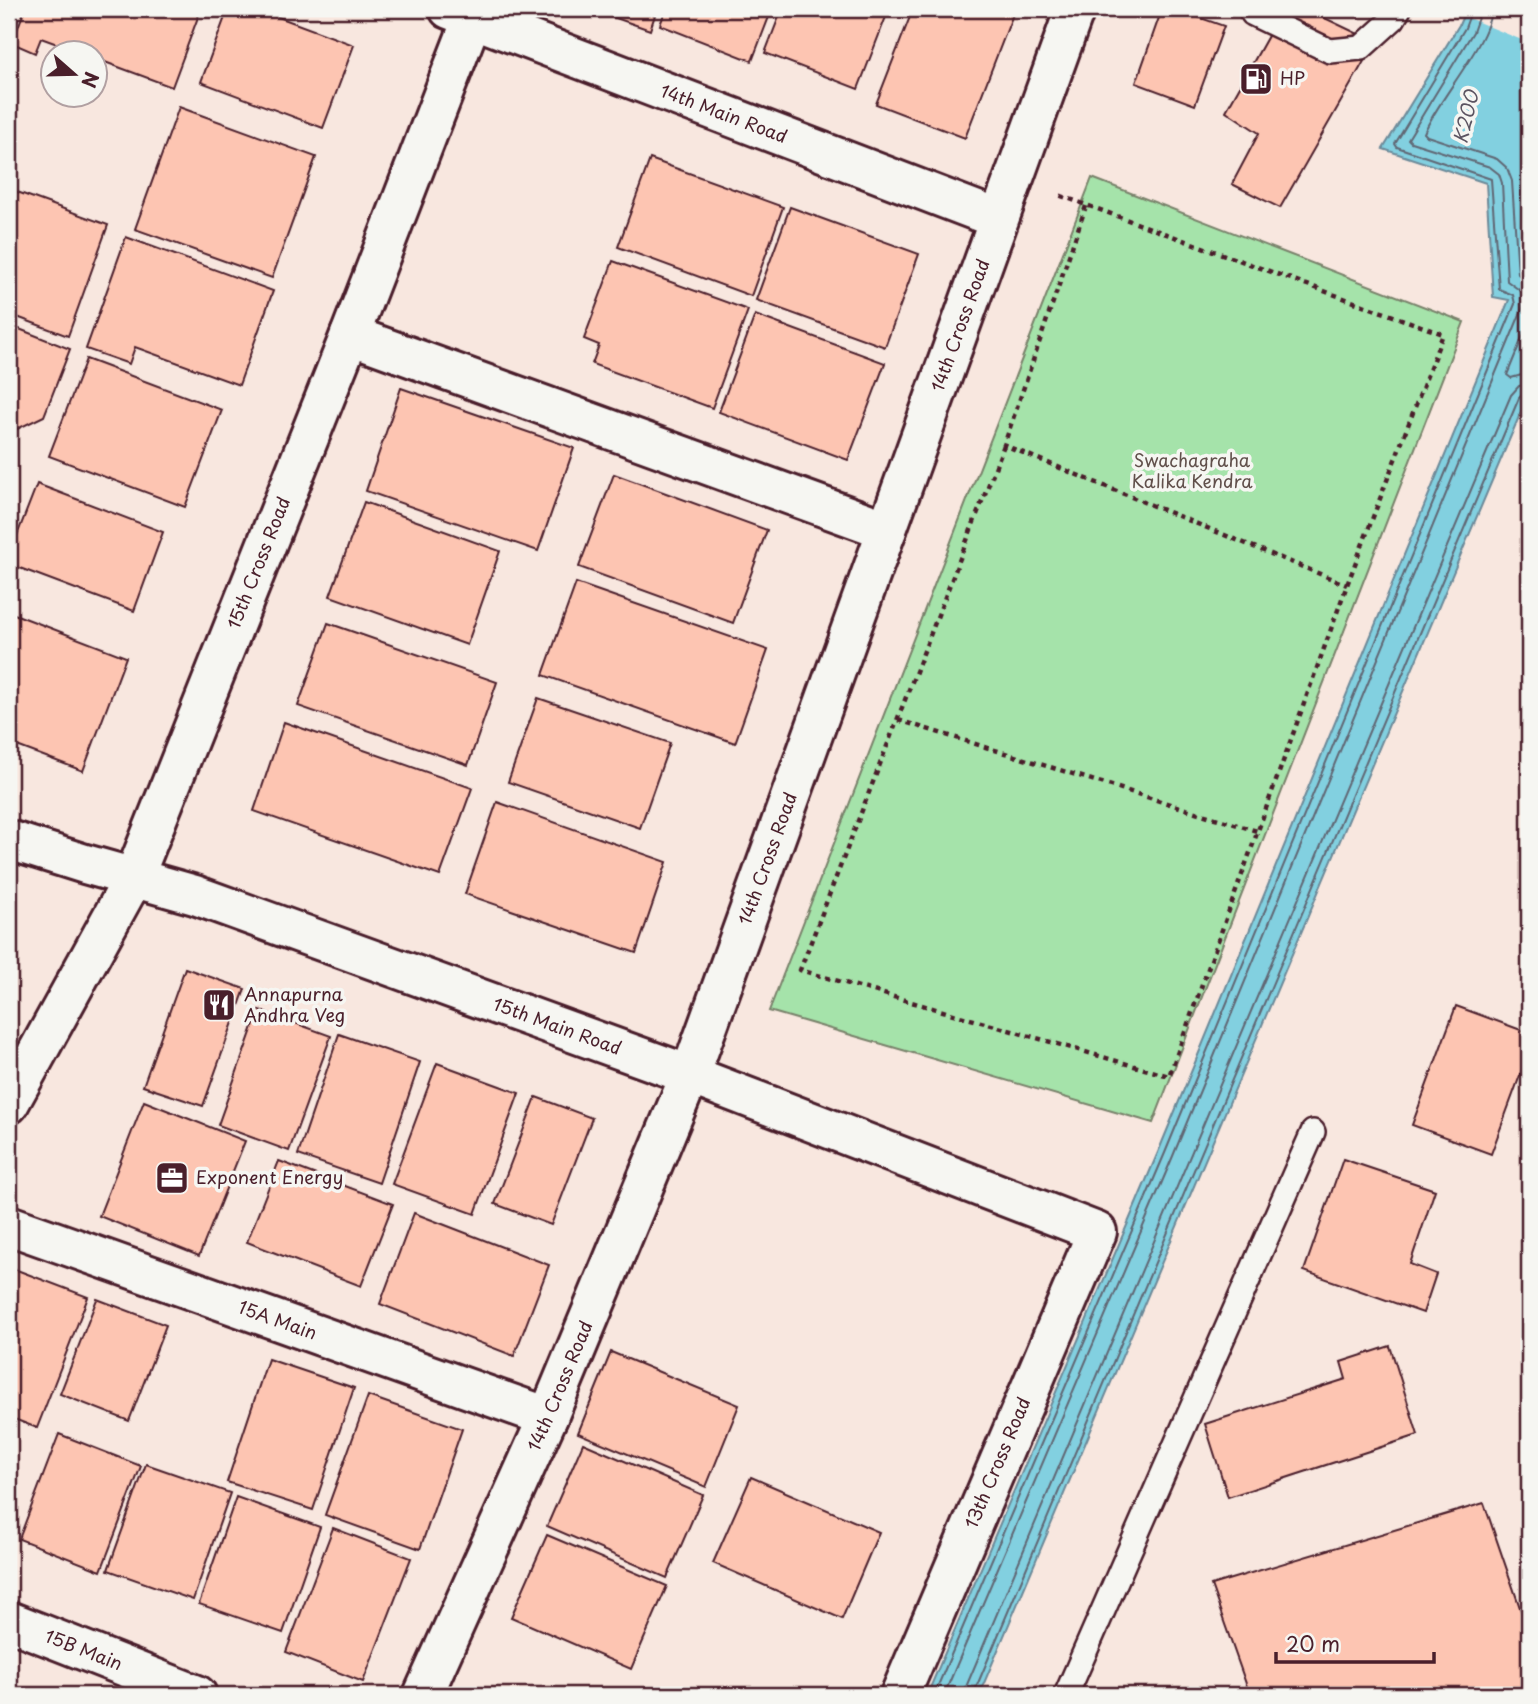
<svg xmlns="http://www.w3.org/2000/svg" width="1538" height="1704" font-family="'Playpen Sans',sans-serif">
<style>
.green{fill:#a5e3aa;stroke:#78816a;stroke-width:2}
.water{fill:#82d0e0;stroke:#6c8998;stroke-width:2}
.pier{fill:#f8e7df}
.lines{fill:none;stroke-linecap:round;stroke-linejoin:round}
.shore{stroke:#606673;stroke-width:2}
.building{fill:#fdc5b2;stroke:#4a1f2b;stroke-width:2}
.service-casing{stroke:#4a1f2b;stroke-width:28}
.minor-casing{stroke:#4a1f2b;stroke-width:44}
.tertiary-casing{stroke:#4a1f2b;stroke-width:44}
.path{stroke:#4a1f2b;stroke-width:4.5;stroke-dasharray:5 5;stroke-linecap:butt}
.service{stroke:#f6f6f2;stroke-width:23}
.minor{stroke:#f6f6f2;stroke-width:38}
.tertiary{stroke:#f6f6f2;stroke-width:38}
.labels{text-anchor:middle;stroke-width:7;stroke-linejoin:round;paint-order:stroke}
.poi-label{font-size:18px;fill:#4a1f2b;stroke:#f6f6f2;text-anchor:start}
.street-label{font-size:18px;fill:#4a1f2b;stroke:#f6f6f2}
.park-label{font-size:18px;fill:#61504b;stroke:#f6f6f2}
.water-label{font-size:19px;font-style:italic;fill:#5b5461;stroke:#f6f6f2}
</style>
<rect width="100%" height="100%" fill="#f8e7df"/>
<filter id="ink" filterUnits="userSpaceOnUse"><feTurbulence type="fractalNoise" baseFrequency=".0143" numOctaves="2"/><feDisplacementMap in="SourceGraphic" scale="14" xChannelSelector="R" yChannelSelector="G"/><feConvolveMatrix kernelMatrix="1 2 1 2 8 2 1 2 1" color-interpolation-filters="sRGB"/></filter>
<g filter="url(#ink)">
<polygon class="green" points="1092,178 1464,322 1153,1123 769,1011"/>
<polygon class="water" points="1466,9 1529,9 1529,393 979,1695 927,1695 1159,1150 1509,300 1493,297 1486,183 1383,149 1459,25"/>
<polygon class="pier" points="1465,9 1529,9 1529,43 1461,15"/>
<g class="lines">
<g class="shore">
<path d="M 1491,9 C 1490,42 1438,99 1424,133 L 1427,136 L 1497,159 L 1507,168 L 1512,181 L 1518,274 L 1529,284"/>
<polyline points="1529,321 1507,375 1511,378 1529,373"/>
<polyline points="934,1695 1165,1153 1515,304 1513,295 1499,289 1491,179 1397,147 1395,144 1465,28 1472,9"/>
<polyline points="944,1695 1173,1156 1523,307 1522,292 1507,281 1502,183 1499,174 1490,167 1411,142 1408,139 1473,32 1481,9"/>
<polyline points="964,1695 966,1687 1511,395 1519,386 1529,384"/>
<polyline points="973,1695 1519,398 1523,394 1529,393"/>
</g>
</g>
<g class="building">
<polygon points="25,9 201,9 172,87 94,58 94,52 79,52 41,38 35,53 12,43"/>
<polygon points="228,9 257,9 354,45 323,128 201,82"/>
<polygon points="590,9 657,9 650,30"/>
<polygon points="666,9 772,9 752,61 660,25"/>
<polygon points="782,9 889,9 858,89 765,53"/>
<polygon points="913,9 1015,9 965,138 876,104"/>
<polygon points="1162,9 1175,9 1224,26 1195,105 1136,83"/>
<polygon points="1283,9 1306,9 1375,42 1280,208 1232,184 1259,133 1226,111"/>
<polygon points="179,107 316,157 272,278 135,229"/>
<polygon points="650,159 783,207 751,296 618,247"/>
<polygon points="9,189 108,225 68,336 9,314"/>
<polygon points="790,207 919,254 885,347 756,300"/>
<polygon points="126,237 273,291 239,385 135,347 129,364 86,349"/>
<polygon points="613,261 748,310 712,408 592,364 599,345 584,339"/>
<polygon points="755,315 885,363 848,460 719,412"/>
<polygon points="9,325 70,349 44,416 9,433"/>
<polygon points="86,359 222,410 185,507 49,456"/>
<polygon points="401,388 574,448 538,551 366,491"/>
<polygon points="614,474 767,530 733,623 579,567"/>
<polygon points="37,484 163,532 134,611 9,564 9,556"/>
<polygon points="364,502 500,551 467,645 330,596"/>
<polygon points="576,583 768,650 735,743 543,675"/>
<polygon points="9,612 126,657 83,771 9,743"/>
<polygon points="328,623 497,682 468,765 298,706"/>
<polygon points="538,698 670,743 640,828 508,782"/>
<polygon points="284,722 472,788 440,876 254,811"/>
<polygon points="497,802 667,862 636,953 465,894"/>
<polygon points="185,968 245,989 203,1106 143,1086"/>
<polygon points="1456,1006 1529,1033 1529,1051 1491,1154 1412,1125"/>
<polygon points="259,1010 331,1036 289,1151 218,1125"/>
<polygon points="339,1034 420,1062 379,1183 298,1155"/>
<polygon points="437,1063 519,1093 475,1214 392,1184"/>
<polygon points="536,1097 592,1118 551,1225 495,1204"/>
<polygon points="144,1101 245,1141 199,1256 99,1216"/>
<polygon points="1343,1159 1435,1190 1410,1264 1436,1274 1423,1313 1304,1271"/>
<polygon points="279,1161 393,1204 361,1286 247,1242"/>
<polygon points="414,1213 549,1265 514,1356 380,1304"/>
<polygon points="9,1267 88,1297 37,1428 9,1417"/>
<polygon points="97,1299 166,1325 129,1421 60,1394"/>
<polygon points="1390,1346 1418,1435 1228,1497 1205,1424 1346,1379 1341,1362"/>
<polygon points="611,1352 739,1405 706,1487 578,1433"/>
<polygon points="268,1359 354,1388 313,1510 227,1482"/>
<polygon points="368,1396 462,1429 420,1549 325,1515"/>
<polygon points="59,1434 141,1466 101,1571 19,1539"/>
<polygon points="583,1443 703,1495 667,1578 547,1526"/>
<polygon points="146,1464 230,1493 193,1600 108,1570"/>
<polygon points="751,1477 879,1532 842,1619 713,1563"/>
<polygon points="236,1497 320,1527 283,1633 199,1604"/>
<polygon points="1484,1503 1529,1634 1529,1695 1250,1695 1211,1585"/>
<polygon points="333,1528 411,1558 363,1682 286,1652"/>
<polygon points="547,1535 667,1586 631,1669 511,1617"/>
</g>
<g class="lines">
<defs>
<g id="service">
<polyline points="1250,9 1253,14 1330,51 1361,48 1393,19 1399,9"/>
<polyline points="1066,1695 1313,1132"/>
</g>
<g id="minor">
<path id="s1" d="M 449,9 L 998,219"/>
<polyline points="350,335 887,530"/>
<path id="s2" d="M 9,840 L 85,864 L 195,895 L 690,1075 L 1097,1232 L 900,1695"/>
<path id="s3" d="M 9,1225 L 548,1417"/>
<path id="s4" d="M 9,1621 L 197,1695"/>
<path id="s5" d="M 423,1695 L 548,1417 L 690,1075 L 1075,9"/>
</g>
<g id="tertiary">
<path id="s6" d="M 9,1104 L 134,877 L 350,335 L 476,9"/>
</g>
</defs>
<use href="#service" class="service-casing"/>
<use href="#minor" class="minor-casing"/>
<use href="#tertiary" class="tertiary-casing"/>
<g class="path">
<polyline points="1086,206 1004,445 1347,585"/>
<polyline points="1004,445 800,970 1169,1076 1347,585 1443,334 1056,194"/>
<polyline points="898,720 1257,831"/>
</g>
<use href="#service" class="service"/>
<use href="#minor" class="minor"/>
<use href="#tertiary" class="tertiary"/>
</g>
</g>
<defs>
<symbol id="fuel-square" viewBox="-11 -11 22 22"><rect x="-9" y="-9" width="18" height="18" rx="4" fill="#4a1f2b" stroke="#f6f6f2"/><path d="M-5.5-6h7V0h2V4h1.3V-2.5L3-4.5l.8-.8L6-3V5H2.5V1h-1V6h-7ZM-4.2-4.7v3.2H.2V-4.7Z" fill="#fff"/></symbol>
<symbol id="restaurant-square" viewBox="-11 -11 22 22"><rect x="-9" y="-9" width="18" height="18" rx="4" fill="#4a1f2b" stroke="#f6f6f2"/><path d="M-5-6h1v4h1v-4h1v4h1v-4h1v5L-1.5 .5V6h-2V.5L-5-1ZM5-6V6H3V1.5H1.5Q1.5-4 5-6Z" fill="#fff"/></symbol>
<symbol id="office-square" viewBox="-11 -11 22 22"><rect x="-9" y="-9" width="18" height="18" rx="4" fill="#4a1f2b" stroke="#f6f6f2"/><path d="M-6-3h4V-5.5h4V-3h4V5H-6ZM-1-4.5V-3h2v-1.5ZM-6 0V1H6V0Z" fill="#fff"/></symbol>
</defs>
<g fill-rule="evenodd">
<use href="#fuel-square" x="1237" y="60" width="38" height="38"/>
<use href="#restaurant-square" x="200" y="986" width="38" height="38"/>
<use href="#office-square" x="153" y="1159" width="38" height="38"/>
</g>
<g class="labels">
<g class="poi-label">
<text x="1280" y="85">HP</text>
<text x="244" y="1001">Annapurna<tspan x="244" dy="21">Andhra Veg</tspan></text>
<text x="196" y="1184">Exponent Energy</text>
</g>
<g class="street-label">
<text dy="6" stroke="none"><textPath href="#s1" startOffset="294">14th Main Road</textPath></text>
<text dy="6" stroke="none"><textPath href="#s5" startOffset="1472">14th Cross Road</textPath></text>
<text dy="6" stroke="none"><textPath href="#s6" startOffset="597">15th Cross Road</textPath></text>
<text dy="6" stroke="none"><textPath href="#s5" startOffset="905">14th Cross Road</textPath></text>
<text dy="6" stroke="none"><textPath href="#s2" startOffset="579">15th Main Road</textPath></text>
<text dy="6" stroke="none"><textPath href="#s3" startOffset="285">15A Main</textPath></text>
<text dy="6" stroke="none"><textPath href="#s5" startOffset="338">14th Cross Road</textPath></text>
<text transform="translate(998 1463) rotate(-67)" y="6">13th Cross Road</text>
<text dy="6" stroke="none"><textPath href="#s4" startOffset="80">15B Main</textPath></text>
</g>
<g class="park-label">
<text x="1192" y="467">Swachagraha<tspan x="1192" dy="21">Kalika Kendra</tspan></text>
</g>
<g class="water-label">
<text transform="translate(1466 117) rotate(-77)" y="7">K200</text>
</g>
</g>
<rect width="1538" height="1704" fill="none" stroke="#f6f6f2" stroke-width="35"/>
<rect x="18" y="18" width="1503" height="1669" fill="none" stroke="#4a1f2b" stroke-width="2.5" filter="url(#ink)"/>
<g transform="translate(74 74) rotate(110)"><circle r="33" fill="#f6f6f2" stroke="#b1a0a2" stroke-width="2"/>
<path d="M0-5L12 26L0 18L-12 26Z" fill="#4a1f2b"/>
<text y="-10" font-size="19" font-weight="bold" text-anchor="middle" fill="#4a1f2b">N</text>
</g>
<path d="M1276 1652v10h158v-10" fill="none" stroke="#4a1f2b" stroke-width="3.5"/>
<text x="1286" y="1652" font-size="21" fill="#4a1f2b" stroke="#f6f6f2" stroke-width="5" paint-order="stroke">20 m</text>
</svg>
